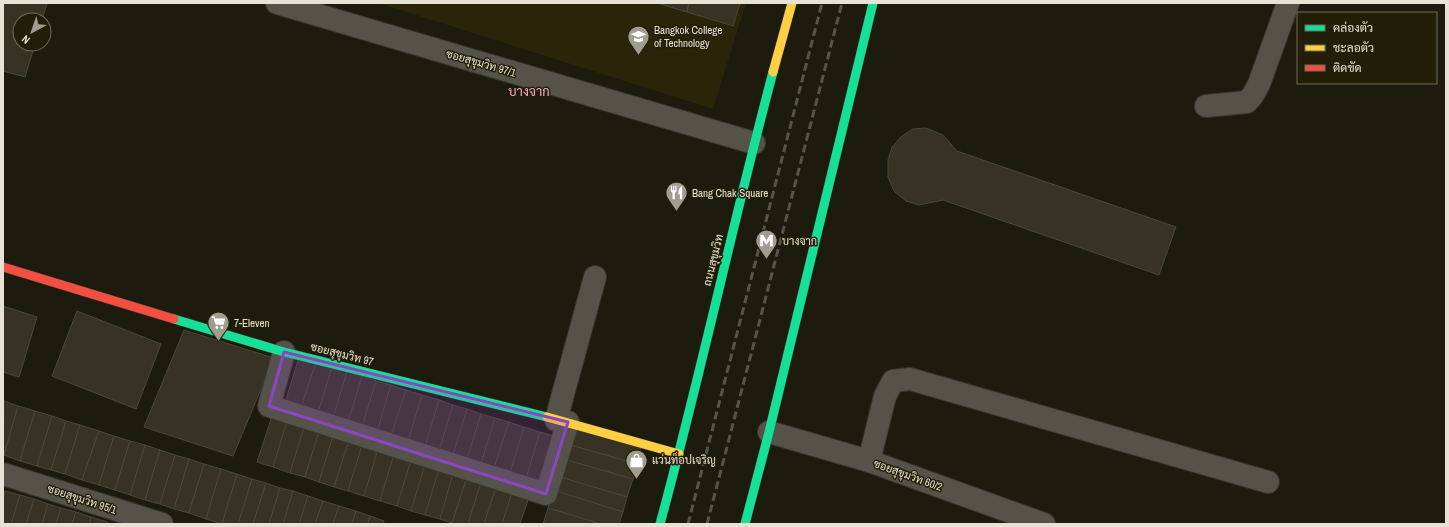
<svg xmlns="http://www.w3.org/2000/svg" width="1449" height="527" font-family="'Archivo Narrow',Sarabun,sans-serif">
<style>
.built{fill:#2a2409}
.building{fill:#383225;stroke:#4b473d}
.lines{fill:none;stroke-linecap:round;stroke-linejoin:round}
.street-casing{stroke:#37362d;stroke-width:24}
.fast-casing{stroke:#37362d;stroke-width:10}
.slow-casing{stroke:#37362d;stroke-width:10}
.jam-casing{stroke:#37362d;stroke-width:10}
.street{stroke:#555349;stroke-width:22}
.fast{stroke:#16e098;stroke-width:9}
.slow{stroke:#ffcf43;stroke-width:9}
.jam{stroke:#f24e42;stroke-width:9}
.rail{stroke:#56544a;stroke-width:3;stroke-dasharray:8 4;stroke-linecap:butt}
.marked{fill:#8b47c2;fill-opacity:0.2;stroke:#8b47c2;stroke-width:3;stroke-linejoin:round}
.labels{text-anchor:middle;stroke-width:3;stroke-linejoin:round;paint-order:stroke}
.poi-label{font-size:11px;fill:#e6e3d6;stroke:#231e08;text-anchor:start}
.street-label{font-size:11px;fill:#e6e3d6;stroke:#231e08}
.quarter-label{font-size:13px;fill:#f1a8d2;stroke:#231e08}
</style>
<rect width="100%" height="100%" fill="#1d1a0e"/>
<polygon class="built" points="378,3 746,3 713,109"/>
<g class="building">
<polygon points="3,3 47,3 42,20 20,20 20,44 35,44 25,77 3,71"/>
<polygon points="657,3 689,3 687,12"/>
<polygon points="689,3 740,3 733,26 687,12"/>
<polygon points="926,128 943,135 957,151 1176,227 1159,275 943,200 919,205 906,201 894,191 888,177 888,160 892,147 902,136 913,129"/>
<polygon points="3,306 37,317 19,377 3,372"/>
<polygon points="77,311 161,344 136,409 52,376"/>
<polygon points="184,330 274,358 233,456 144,427"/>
<polygon points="299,357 316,362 300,411 284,406"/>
<polygon points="316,362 332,367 317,416 300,411"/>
<polygon points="332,367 347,372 332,421 317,416"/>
<polygon points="347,372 362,376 347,426 332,421"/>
<polygon points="362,376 376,381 361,430 347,426"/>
<polygon points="376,381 391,385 376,435 361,430"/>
<polygon points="391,385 406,390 390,439 376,435"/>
<polygon points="406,390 422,395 407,445 390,439"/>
<polygon points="422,395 439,400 424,450 407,445"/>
<polygon points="439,400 453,405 438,454 424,450"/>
<polygon points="4,401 18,406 4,455 3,455"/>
<polygon points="453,405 467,409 452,458 438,454"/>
<polygon points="18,406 35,411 20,461 4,455"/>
<polygon points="467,409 481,414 466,463 452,458"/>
<polygon points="35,411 52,416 37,466 20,461"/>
<polygon points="273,413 288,418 273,467 257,462"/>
<polygon points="481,414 495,418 480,467 466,463"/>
<polygon points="52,416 66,421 51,470 37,466"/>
<polygon points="288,418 305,424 290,473 273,467"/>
<polygon points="495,418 509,422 493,471 480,467"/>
<polygon points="66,421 80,425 65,474 51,470"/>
<polygon points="509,422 524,427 509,476 493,471"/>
<polygon points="305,424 320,428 305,477 290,473"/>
<polygon points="80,425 99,431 82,480 65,474"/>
<polygon points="524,427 540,432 525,482 509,476"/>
<polygon points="572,427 641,448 637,464 567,444"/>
<polygon points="320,428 334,433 319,482 305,477"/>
<polygon points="99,431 114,436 99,485 82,480"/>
<polygon points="540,432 557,437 541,486 525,482"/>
<polygon points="334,433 350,437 334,487 319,482"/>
<polygon points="114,436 130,441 115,490 99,485"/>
<polygon points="350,437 363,442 348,491 334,487"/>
<polygon points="130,441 145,445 130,495 115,490"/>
<polygon points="363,442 379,446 364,496 348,491"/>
<polygon points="567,444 637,464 633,479 563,459"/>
<polygon points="145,445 160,450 145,500 130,495"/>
<polygon points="379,446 395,451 380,501 364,496"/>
<polygon points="160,450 175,455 160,504 145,500"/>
<polygon points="395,451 412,457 397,506 380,501"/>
<polygon points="175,455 189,459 174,509 160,504"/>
<polygon points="412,457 426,461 411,511 397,506"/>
<polygon points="189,459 204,464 189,513 174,509"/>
<polygon points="563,459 633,479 627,497 557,476"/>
<polygon points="426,461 440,466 425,515 411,511"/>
<polygon points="204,464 221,469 206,519 189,513"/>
<polygon points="440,466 454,470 440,519 425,515"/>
<polygon points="221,469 237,474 222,524 206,519"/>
<polygon points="454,470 468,474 452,523 440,519"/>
<polygon points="237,474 252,479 238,524 222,524"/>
<polygon points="468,474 482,479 468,524 454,524 452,523"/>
<polygon points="557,476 627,497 623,512 553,490"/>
<polygon points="252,479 266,483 253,524 238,524"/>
<polygon points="482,479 497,484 484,524 468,524"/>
<polygon points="266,483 280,488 269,524 253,524"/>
<polygon points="497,484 513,489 502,524 484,524"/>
<polygon points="280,488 293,491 283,524 269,524"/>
<polygon points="513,489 530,494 520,524 502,524"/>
<polygon points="553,490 623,512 619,524 601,524 548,508"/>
<polygon points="5,491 20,495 11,524 3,524 3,499"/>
<polygon points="293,491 308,496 299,524 283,524"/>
<polygon points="20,495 34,499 26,524 11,524"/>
<polygon points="308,496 323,501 315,524 299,524"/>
<polygon points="34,499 48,504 42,524 26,524"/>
<polygon points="323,501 339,506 333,524 315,524"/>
<polygon points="48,504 61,508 56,524 42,524"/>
<polygon points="339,506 356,511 352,524 333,524"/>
<polygon points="61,508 76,512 72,524 56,524"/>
<polygon points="548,508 601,524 543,524"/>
<polygon points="356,511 370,516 368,524 352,524"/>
<polygon points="76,512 91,517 89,524 72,524"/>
<polygon points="370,516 384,521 383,524 368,524"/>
<polygon points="91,517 107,522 107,524 89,524"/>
</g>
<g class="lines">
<defs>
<g id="street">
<polyline points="277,3 754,143"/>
<polyline points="1206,106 1247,102 1253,95 1259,84 1288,3"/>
<polyline points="284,352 269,406 546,494 568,422"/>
<polyline points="556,420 595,277"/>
<polyline points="769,432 869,461 1044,524"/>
<polyline points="869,461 885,396 893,381 910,379 1268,482"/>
<polyline points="3,474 162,524"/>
</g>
<g id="fast">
<polyline points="174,319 284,352 547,417"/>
<path d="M 660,524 C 701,374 733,222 773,72"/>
<polyline points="745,524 769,432 873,3"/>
</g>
<g id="slow">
<polyline points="773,72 792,3"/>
<polyline points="547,417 679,454"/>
</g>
<polyline id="jam" points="3,267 174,319"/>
</defs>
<use href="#street" class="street-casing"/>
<use href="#fast" class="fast-casing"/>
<use href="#slow" class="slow-casing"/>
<use href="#jam" class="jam-casing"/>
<use href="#street" class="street"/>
<use href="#fast" class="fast"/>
<use href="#slow" class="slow"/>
<use href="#jam" class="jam"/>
<g class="rail">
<polyline points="688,524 822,3"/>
<polyline points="707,524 842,3"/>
</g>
</g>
<path class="marked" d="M 284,352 L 568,422 L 546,494 L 269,406 Z"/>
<defs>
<symbol id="university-pin" viewBox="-11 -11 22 30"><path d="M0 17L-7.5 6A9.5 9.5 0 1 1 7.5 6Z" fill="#a09d90" stroke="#231e08"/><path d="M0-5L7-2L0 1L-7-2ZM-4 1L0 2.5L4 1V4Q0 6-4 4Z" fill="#fff"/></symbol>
<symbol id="restaurant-pin" viewBox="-11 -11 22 30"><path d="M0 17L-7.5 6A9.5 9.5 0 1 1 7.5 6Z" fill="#a09d90" stroke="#231e08"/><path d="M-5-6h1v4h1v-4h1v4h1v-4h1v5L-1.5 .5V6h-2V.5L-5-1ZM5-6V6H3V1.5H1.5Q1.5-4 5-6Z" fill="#fff"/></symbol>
<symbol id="metro-pin" viewBox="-11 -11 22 30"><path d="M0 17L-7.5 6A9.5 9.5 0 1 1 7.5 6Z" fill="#a09d90" stroke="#231e08"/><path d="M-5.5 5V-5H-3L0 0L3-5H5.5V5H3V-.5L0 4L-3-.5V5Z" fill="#fff"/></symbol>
<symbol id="supermarket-pin" viewBox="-11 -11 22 30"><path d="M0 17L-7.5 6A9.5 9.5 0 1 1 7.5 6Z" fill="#a09d90" stroke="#231e08"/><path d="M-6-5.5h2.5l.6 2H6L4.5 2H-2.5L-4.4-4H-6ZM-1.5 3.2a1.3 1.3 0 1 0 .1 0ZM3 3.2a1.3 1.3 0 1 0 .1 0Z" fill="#fff"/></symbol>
<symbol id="shop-pin" viewBox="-11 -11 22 30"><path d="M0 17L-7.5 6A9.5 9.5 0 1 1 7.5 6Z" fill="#a09d90" stroke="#231e08"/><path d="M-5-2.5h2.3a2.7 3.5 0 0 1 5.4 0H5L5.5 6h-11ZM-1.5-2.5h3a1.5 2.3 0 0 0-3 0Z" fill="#fff"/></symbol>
</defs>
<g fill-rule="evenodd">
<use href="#university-pin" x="626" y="24" width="25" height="34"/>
<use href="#restaurant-pin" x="664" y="180" width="25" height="34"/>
<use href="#metro-pin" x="754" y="228" width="25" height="34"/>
<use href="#supermarket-pin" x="206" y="310" width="25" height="34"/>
<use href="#shop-pin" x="624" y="448" width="25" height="34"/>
</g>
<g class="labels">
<g class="poi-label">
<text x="654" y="34">Bangkok College<tspan x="654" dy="13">of Technology</tspan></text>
<text x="692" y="197">Bang Chak Square</text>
<text x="782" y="245">บางจาก</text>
<text x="234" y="327">7-Eleven</text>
<text x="652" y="464">แว่นท็อปเจริญ</text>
</g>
<g class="street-label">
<text transform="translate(481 63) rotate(16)" y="4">ซอยสุขุมวิท 97/1</text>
<text transform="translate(713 260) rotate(-76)" y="4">ถนนสุขุมวิท</text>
<text transform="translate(342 354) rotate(14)" y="4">ซอยสุขุมวิท 97</text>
<text transform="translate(908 475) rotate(20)" y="4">ซอยสุขุมวิท 60/2</text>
<text transform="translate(82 499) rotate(18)" y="4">ซอยสุขุมวิท 95/1</text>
</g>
<g class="quarter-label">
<text x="529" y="96">บางจาก</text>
</g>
</g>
<rect width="1449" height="527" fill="none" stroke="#e6e3d6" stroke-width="8"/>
<rect x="1297" y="12" width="140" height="72" fill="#231e08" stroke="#716d5a"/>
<rect x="1305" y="25" width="20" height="6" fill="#16e098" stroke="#716d5a"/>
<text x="1333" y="32" font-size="12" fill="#e6e3d6">คล่องตัว</text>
<rect x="1305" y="45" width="20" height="6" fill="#ffcf43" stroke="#716d5a"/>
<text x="1333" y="52" font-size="12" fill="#e6e3d6">ชะลอตัว</text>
<rect x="1305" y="65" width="20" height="6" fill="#f24e42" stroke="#716d5a"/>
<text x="1333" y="72" font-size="12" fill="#e6e3d6">ติดขัด</text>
<g transform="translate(32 32) rotate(220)"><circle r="19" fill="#231e08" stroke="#716d5a"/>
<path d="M0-3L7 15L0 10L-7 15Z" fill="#a09d90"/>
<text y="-6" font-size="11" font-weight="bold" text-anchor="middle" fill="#e6e3d6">N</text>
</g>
</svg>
